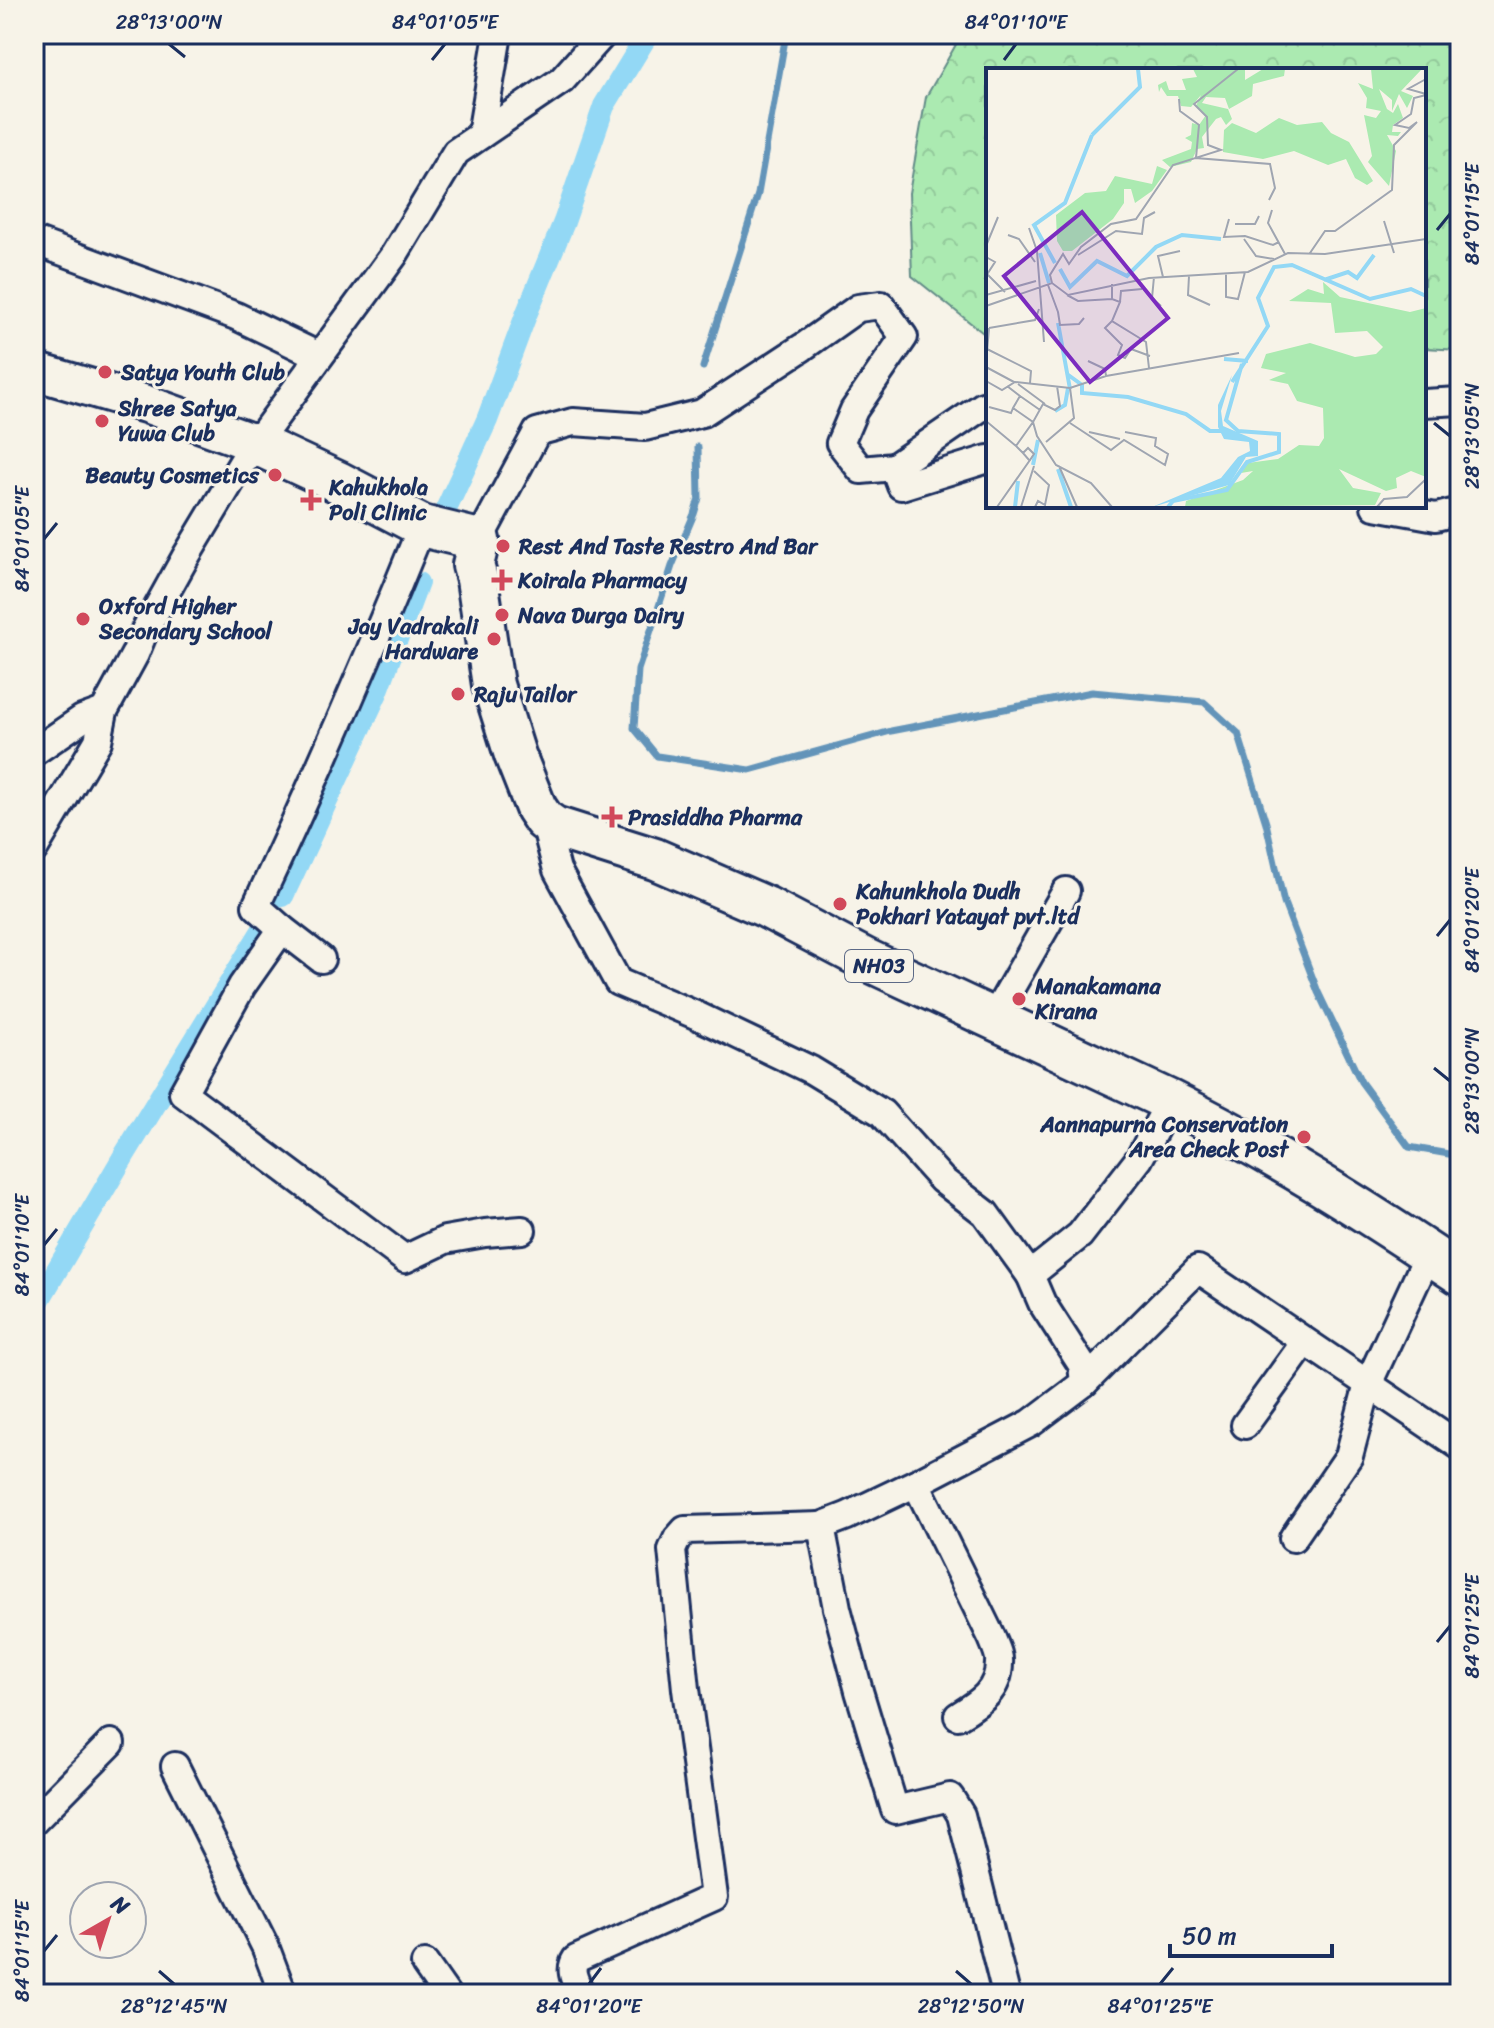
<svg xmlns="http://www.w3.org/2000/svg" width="1494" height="2028" font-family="Sriracha,sans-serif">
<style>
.forest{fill:url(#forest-crowns);stroke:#638c88;stroke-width:2}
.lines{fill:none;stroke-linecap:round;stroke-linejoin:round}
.stream{stroke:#6394b9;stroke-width:7}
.canal{stroke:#93d8f5;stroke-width:22}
.minor-casing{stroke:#1b2f5e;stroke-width:32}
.secondary-casing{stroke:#1b2f5e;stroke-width:42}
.primary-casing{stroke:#1b2f5e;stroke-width:46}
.minor{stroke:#f7f3e8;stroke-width:26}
.secondary{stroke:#f7f3e8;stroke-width:36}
.primary{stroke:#f7f3e8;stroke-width:40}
.ticks{fill:none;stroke:#1b2f5e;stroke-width:3}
.poi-dot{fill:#d1495b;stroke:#f7f3e8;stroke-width:3}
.labels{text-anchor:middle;stroke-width:6;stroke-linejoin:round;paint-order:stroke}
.shield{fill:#f7f3e8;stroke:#5d6a87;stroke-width:2}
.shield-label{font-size:20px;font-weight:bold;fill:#1b2f5e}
.poi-label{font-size:22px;font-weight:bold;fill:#1b2f5e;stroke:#f7f3e8;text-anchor:start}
.inset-river{fill:none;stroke:#93d8f5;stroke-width:4}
.inset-road{fill:none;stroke:#9fa5b1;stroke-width:2}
.view{fill:#7b2cbf;fill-opacity:0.15;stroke:#7b2cbf;stroke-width:4}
.inset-edge{fill:none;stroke:#1b2f5e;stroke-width:4}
.neatline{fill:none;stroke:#1b2f5e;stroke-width:3}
.ticks-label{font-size:20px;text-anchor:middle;fill:#1b2f5e}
</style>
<defs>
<pattern id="forest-crowns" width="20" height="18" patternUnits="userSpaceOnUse" patternTransform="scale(2)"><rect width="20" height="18" fill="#abeab1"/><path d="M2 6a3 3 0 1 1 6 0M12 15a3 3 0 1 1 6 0" fill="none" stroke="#93c99b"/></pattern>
</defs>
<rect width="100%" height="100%" fill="#f7f3e8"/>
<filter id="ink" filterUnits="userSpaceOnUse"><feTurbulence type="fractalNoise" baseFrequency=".0125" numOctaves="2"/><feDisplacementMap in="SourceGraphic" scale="16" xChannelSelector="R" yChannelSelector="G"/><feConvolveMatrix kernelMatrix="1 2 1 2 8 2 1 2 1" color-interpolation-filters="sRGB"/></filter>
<g filter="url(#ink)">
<polygon class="forest" points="962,34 1460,34 1460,350 1424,348 1424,70 988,70 988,337 912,276 909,193 926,97"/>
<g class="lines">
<g class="stream">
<polyline points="703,367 758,194 786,34"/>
<polyline points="698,447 699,498 694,514 672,566 638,670 634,728 657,756 750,770 891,731 1092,692 1204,702 1238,733 1266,823 1284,903 1318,992 1361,1082 1409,1147 1460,1156"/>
</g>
<g class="canal">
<polyline points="443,516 487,420 526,315 564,222 604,106 648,34"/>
<polyline points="283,896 377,693 418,583"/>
<polyline points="34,1309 125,1154 263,929"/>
</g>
<defs>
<g id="minor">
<polyline points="481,135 498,34"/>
<polyline points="34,241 236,316 319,356"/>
<polyline points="1424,403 1460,401"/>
<polyline points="894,467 901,486 988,459"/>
<polyline points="1375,506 1436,517 1460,511"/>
<polyline points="479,540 537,432 573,422 645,427 702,413 803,347 858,308 881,305 904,337 854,410 840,443 861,470 894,467 983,406 988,405"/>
<polyline points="34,752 82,719 104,711"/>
<polyline points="544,820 557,870 618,982 698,1016 811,1070 882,1113 942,1180 985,1213 1030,1275"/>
<polyline points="34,849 98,741 104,711 135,654 144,632 185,558 254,443 263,434 394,255 456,152 562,80 603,34"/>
<polyline points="282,929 242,986 183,1093 405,1259 445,1240 485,1233 522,1230"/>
<path d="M 321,959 L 282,929 L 256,906 C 315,781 370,654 422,526"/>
<polyline points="993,1019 1066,891"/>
<polyline points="1084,1383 1198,1269 1460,1446"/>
<polyline points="1245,1425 1305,1342"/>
<path d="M 916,1483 L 992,1638 C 995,1646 1000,1655 999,1663 C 999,1691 979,1703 958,1716"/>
<polyline points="1293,1538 1349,1456 1368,1384 1429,1253"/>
<polyline points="175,1766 265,1946 283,1994"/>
<polyline points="34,1821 111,1743"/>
<polyline points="425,1964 446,1994"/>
<path d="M 581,1994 C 576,1982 568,1971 576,1959 L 714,1897 L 686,1689 L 672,1550 L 677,1539 L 685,1530 L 821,1526"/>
<polyline points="1006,1994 961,1815 950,1797 895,1810 859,1691 837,1608 821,1526 847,1516 916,1483 1031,1423 1084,1383 1082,1365 1042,1303 1030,1275 1080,1235 1139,1159 1170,1101"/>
</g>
<polyline id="secondary" points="34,371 146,404 254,443"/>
<path id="primary" d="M 254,443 L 340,483 L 422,526 L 479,540 L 473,565 L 477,579 L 493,685 L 515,755 L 536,808 L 544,820 L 554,827 L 655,859 L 766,907 L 865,959 L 1170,1101 C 1271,1151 1366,1211 1460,1274"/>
</defs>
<use href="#minor" class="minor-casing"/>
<use href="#secondary" class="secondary-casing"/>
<use href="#primary" class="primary-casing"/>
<use href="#minor" class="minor"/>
<use href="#secondary" class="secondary"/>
<use href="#primary" class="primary"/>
</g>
</g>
<path class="ticks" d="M 169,44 L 185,57M 432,60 L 445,44M 1004,60 L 1016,44M 1437,230 L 1450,214M 1434,423 L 1450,436M 44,539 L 57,523M 1437,936 L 1450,920M 1434,1068 L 1450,1081M 44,1245 L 57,1229M 1437,1642 L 1450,1626M 44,1951 L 57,1935M 159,1971 L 174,1984M 956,1971 L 971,1984M 589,1984 L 601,1968M 1160,1984 L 1173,1968"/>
<g class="poi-dot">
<circle cx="105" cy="372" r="8"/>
<circle cx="102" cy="421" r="8"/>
<circle cx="275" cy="475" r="8"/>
<path d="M307 488h8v8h8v8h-8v8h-8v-8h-8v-8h8z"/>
<circle cx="503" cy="546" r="8"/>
<path d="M498 568h8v8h8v8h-8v8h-8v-8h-8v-8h8z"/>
<circle cx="502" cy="615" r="8"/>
<circle cx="83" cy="619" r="8"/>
<circle cx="494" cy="639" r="8"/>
<circle cx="458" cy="694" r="8"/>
<path d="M608 805h8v8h8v8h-8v8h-8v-8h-8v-8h8z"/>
<circle cx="840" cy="904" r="8"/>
<circle cx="1019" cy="999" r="8"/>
<circle cx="1304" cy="1137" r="8"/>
</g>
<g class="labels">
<rect class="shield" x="845" y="950" width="68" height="32" rx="6"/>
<g class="shield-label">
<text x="879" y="973">NH03</text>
</g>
<g class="poi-label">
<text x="121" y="380">Satya Youth Club</text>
<text x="118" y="416">Shree Satya<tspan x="118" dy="25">Yuwa Club</tspan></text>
<text x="259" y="483" text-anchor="end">Beauty Cosmetics</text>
<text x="329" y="495">Kahukhola<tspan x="329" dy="25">Poli Clinic</tspan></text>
<text x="519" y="554">Rest And Taste Restro And Bar</text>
<text x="518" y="588">Koirala Pharmacy</text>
<text x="99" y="614">Oxford Higher<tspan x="99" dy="25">Secondary School</tspan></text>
<text x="518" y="623">Nava Durga Dairy</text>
<text x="478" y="634" text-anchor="end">Jay Vadrakali<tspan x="478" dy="25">Hardware</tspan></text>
<text x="474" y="702">Raju Tailor</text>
<text x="628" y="825">Prasiddha Pharma</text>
<text x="856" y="899">Kahunkhola Dudh<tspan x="856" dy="25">Pokhari Yatayat pvt.ltd</tspan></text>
<text x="1035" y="994">Manakamana<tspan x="1035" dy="25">Kirana</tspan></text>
<text x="1288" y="1132" text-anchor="end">Aannapurna Conservation<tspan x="1288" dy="25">Area Check Post</tspan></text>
</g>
</g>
<g transform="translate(986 68)">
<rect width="440" height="440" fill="#f7f3e8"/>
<path d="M 207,1 L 259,1 L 259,12 L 277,1 L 299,1 L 298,8 L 267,16 L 266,28 L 243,41 L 239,30 L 220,29 L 216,35 L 242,41 L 246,51 L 240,57 L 235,49 L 230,51 L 216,69 L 218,80 L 211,81 L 205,94 L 184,99 L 176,92 L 205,81 L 206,74 L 199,70 L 205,67 L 206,55 L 213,57 L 220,47 L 210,38 L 215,27 L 205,39 L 195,38 L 192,28 L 181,28 L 175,19 L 173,24 L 172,17 L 180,13 L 183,22 L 200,22 L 196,11 L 211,9 ZM 385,1 L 436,1 L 415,23 L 427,28 L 421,40 L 413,26 L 406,43 L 406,32 L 393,21 L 401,41 L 407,45 L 412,36 L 417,50 L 407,57 L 406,64 L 415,64 L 412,68 L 401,67 L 410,83 L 403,118 L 382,94 L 386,88 L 378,47 L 390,50 L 395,43 L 380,40 L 381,30 L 372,15 L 387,21 ZM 293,50 L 311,57 L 336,54 L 345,65 L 363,74 L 387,113 L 381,117 L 369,110 L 360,91 L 342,97 L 308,83 L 277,91 L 237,84 L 238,62 L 246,55 L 270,65 ZM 171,98 L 181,102 L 166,123 L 149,135 L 145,121 L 138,121 L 138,135 L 127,151 L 86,183 L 77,183 L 71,173 L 70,147 L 99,125 L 120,123 L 129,108 L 166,116 ZM 337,214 L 354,229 L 424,244 L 440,240 L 440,409 L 425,403 L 410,410 L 411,420 L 400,423 L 353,401 L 367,420 L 395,425 L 389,437 L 199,439 L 200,433 L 257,412 L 267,403 L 255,405 L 262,395 L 292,391 L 313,377 L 333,378 L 338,370 L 337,340 L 311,333 L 302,316 L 283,312 L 300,305 L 275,300 L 280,286 L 324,275 L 369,289 L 390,286 L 397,279 L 381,263 L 349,265 L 345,235 L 303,233 L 322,221 L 338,226 Z" fill="#abeab1"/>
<path d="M 246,307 L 235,343 L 237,358 L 272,373 L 272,388 L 260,389 L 243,417 L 166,439 L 235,410 L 252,389 L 264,383 L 263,374 L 238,371 L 232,359 L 232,337 Z" fill="#93d8f5"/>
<path class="inset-river" d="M 106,67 L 154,19 L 152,1M 54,185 L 63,215M 69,195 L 48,157 L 79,135 L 106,67M 74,201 L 84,219 L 111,193 L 141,208 L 170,179 L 196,167 L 235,171M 338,212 L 362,204 L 371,210 L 388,187M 72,255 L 84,321M 238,291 L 262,293M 81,306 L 96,317 L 96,325 L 142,329 L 200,346 L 224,363 L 237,363M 246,314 L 282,258 L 272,230 L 288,199 L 306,197 L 384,231 L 425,221 L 440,228M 69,343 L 79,337 L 82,320M 47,397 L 52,372M 72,401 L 85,439M 29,439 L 32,413M 182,439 L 187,433 L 241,422 L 261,394 L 293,384 L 293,366 L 252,363 L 240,352 L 256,296"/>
<path class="inset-road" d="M 440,11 L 422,21 L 440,26M 193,31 L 194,43 L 213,57 L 210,90 L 284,96 L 289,120 L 283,132M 286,142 L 282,155 L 299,186M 243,151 L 238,169 L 259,168 L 287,177 L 293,174M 398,153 L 408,185M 249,156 L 269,156 L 273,148M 43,160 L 51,183 L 58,274M 22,167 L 33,171 L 49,194M 258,171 L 270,188 L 288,191M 0,178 L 12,149M 324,185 L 339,163 L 349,163 L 406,122 L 408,77 L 431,54 L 423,60 L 409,57 L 425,46 L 428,30 L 440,27M 92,187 L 130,163 L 156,166 L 158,150 L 169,144M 0,189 L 9,194 L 0,208M 1,206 L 19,224M 240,206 L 240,229 L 252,231 L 259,204M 203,208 L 202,227 L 224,237M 168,209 L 166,230 L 175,238M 177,209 L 172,188 L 194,183M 66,215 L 64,207 L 77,186 L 83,196 L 95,179 L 125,156 L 150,151 L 187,97 L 235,82 L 222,77 L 221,49 L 208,36 L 252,1M 126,216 L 126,231 L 134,234 L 126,253 L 160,274 L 163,300M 62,217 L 72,244M 0,227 L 50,213M 81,227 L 92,233 L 126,231M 134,234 L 135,223 L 156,221M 0,238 L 66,215 L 82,227 L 163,210 L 262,204 L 302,185 L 339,186 L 440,171M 72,244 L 74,257 L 93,256 L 98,250M 126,253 L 119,260 L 136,277 L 132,287 L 139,290 L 145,281 L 164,288M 3,260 L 49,252 L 53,241M 1,281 L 45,303 L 44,315M 102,293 L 119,301 L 120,308M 0,296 L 3,260M 0,299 L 28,314M 0,313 L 16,322 L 29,314 L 84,320 L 120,308 L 253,285M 32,316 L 59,336M 21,318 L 34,328 L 27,340 L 47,354 L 30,378 L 37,385 L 43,392 L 44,392 L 48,386 L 42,380 L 37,385M 71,318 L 74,338 L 69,342 L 57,336 L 47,354 L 51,368 L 70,397 L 105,415 L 126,439M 34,328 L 54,342M 3,339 L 25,345 L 27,340M 0,353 L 30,378M 84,355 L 125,382 L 138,372 L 179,397 L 182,386 L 169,378 L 170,370 L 139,364M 103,364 L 134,371M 60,374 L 88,350 L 84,320M 73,398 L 91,439M 48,403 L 63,417 L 59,437 L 52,433 L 49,439M 11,439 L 44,392M 35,439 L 48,398M 391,439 L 398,431 L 421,429 L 440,411"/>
<path class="view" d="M 96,144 L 182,250 L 104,314 L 18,208 Z"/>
<rect width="440" height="440" class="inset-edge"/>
</g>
<rect width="1494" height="2028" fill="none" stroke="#f7f3e8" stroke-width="88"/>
<g transform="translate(108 1920) rotate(39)"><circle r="38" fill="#f7f3e8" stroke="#9fa5b1" stroke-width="2"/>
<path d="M0-6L14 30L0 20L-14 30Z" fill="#d1495b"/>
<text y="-12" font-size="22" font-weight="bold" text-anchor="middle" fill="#1b2f5e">N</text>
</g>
<path d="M1170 1944v12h162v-12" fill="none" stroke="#1b2f5e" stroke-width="4"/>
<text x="1182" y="1944" font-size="24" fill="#1b2f5e" stroke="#f7f3e8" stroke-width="6" paint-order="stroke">50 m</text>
<rect x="44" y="44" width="1406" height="1940" class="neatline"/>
<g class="ticks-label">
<text x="169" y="29">28°13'00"N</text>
<text x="445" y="29">84°01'05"E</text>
<text x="1016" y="29">84°01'10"E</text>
<text transform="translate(1472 214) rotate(-90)" y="7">84°01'15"E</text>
<text transform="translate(1472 436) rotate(-90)" y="7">28°13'05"N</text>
<text transform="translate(22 539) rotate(-90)" y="7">84°01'05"E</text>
<text transform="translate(1472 920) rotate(-90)" y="7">84°01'20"E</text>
<text transform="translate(1472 1081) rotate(-90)" y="7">28°13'00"N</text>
<text transform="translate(22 1245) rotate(-90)" y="7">84°01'10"E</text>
<text transform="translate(1472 1626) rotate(-90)" y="7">84°01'25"E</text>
<text transform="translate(22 1951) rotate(-90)" y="7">84°01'15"E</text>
<text x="174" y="2013">28°12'45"N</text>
<text x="589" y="2013">84°01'20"E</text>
<text x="971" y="2013">28°12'50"N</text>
<text x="1160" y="2013">84°01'25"E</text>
</g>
</svg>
